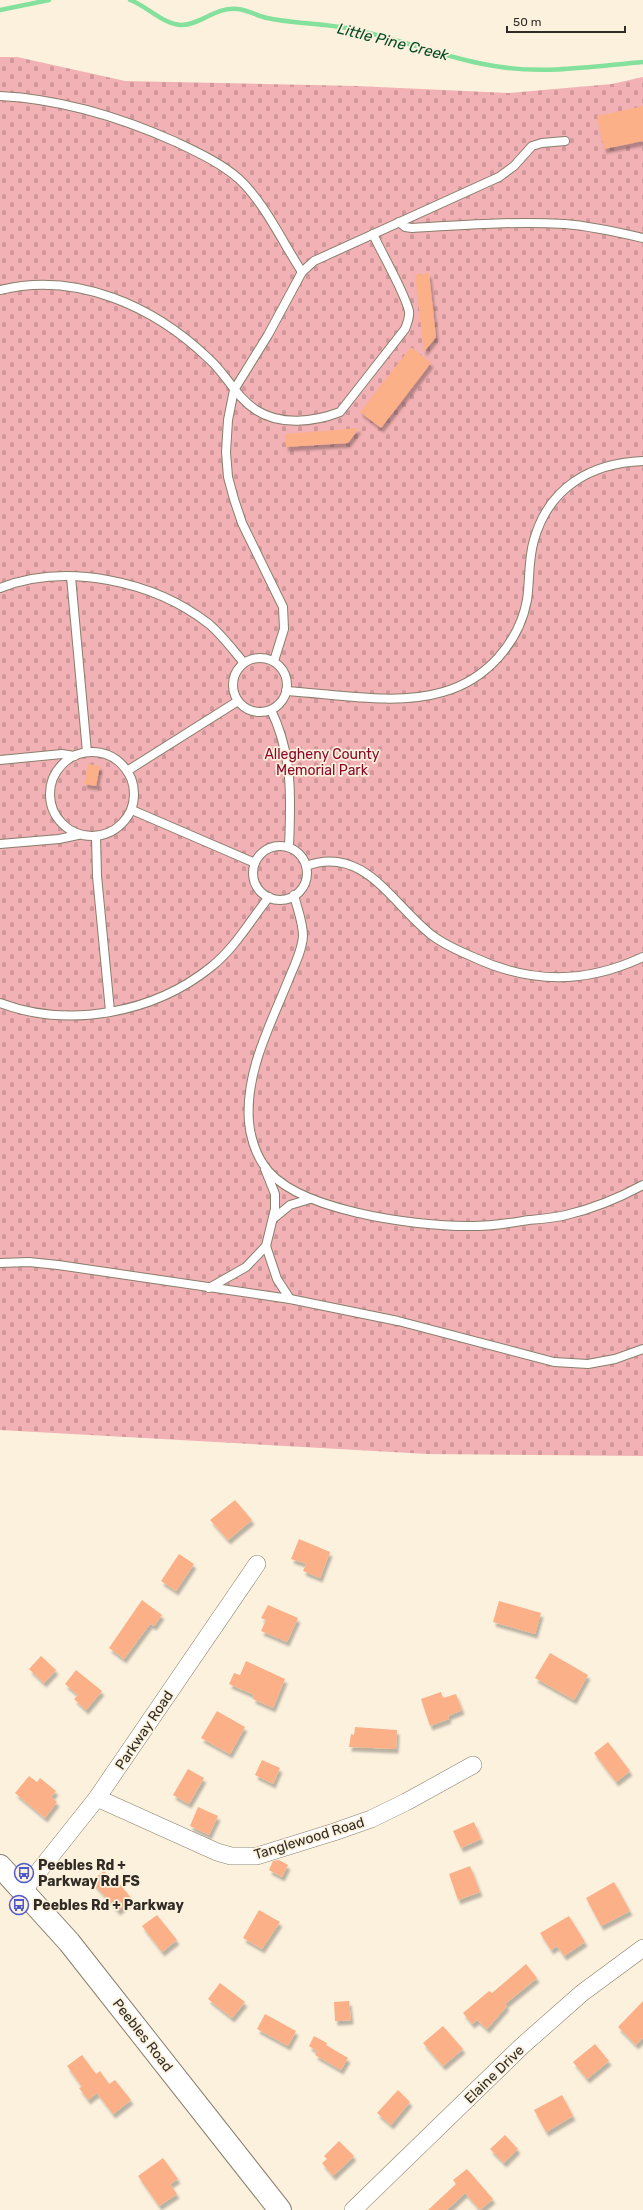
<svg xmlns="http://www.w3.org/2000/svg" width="643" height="2210" font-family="Rubik,sans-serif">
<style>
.cemetery{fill:url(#cemetery-stones)}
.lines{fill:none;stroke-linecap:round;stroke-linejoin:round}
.stream{stroke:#84e09d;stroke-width:4.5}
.building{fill:#fbb087;filter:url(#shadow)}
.service-casing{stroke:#887e6c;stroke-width:10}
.minor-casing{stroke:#887e6c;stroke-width:18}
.primary-casing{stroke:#887e6c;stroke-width:24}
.service{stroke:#fff;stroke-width:8}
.minor{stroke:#fff;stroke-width:17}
.primary{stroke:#fff;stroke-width:22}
.labels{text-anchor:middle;stroke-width:3.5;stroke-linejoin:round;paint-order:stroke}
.park-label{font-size:14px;fill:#8b062a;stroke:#fcf1dd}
.street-label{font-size:14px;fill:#302c25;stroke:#fcf1dd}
.poi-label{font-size:14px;font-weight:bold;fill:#302c25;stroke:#fcf1dd;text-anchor:start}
.water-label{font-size:15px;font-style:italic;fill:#034c23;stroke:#fcf1dd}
</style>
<defs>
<pattern id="cemetery-stones" width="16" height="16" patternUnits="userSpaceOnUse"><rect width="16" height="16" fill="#f2b1b4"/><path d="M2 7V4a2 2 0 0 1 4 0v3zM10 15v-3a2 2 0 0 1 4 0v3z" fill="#d0989b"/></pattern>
<filter id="shadow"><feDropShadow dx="2.5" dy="4.5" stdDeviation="1" flood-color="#0004"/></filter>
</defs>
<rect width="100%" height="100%" fill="#fcf1dd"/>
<polygon class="cemetery" points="0,57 17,57 125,81 356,86 509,93 612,84 643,77 643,1456 428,1454 0,1430"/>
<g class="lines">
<g class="stream">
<path d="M 130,0 C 147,6 162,24 181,25 C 201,25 216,6 238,9 C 248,10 257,16 267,18 C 295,24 324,23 351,29 C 402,39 450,60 501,67 C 548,74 596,66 643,62"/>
<polyline points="0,10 49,0"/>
</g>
</g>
<g class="building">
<polygon points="643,106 643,141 604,149 597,116"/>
<polygon points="429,273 436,337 424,352 415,275"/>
<polygon points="411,347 431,363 381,428 360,412"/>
<polygon points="359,428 348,443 286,447 285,434"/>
<polygon points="88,764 100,766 96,786 84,784"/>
<polygon points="235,1500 252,1520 228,1540 210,1520"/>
<polygon points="299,1539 330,1552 320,1578 303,1571 306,1564 291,1559"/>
<polygon points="179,1554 194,1564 176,1591 161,1581"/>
<polygon points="142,1600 162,1615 154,1626 150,1624 124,1659 109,1648"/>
<polygon points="499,1601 541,1613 535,1634 493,1622"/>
<polygon points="268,1605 298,1618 287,1642 261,1631 266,1620 261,1618"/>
<polygon points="550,1653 588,1675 574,1700 535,1678"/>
<polygon points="41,1656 56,1670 44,1683 29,1669"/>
<polygon points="246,1661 285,1679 273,1708 253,1699 254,1695 229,1684 234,1673 240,1675"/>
<polygon points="76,1670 102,1691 86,1710 74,1699 78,1695 65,1684"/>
<polygon points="441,1692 443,1698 456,1694 462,1710 448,1716 449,1719 430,1726 421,1699"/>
<polygon points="217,1711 245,1727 230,1754 201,1738"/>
<polygon points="355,1727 397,1730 396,1749 349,1747 351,1734 354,1735"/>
<polygon points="608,1742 630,1771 616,1782 594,1753"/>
<polygon points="262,1760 280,1768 273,1784 255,1775"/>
<polygon points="188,1769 204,1778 189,1804 173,1795"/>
<polygon points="29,1776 37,1782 40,1778 56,1791 51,1797 57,1802 45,1818 15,1793"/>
<polygon points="198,1807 218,1816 209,1835 190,1826"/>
<polygon points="474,1822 481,1839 461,1848 453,1831"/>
<polygon points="279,1860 288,1865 282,1877 269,1870 273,1861"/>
<polygon points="470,1866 480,1892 458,1900 449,1874"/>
<polygon points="104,1871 115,1884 118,1882 132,1899 118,1911 91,1881"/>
<polygon points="614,1882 630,1911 601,1926 586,1898"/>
<polygon points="259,1910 280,1922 262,1949 243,1938"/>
<polygon points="157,1915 177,1940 162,1952 142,1926"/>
<polygon points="569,1916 585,1942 564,1956 557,1946 551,1950 540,1933"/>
<polygon points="526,1964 537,1978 505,2004 507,2006 487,2029 477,2020 472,2024 463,2013 489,1991 492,1993"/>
<polygon points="220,1983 245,2002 232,2018 208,1999"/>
<polygon points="349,2001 351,2020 335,2021 334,2002"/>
<polygon points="643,2001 643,2038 636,2045 618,2027"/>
<polygon points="265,2014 296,2031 288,2046 257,2029"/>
<polygon points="443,2026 463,2049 443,2066 423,2043"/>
<polygon points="314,2036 327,2043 326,2045 348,2058 341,2070 315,2055 317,2051 309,2046"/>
<polygon points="595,2044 609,2061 587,2079 573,2062"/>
<polygon points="82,2055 96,2074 100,2071 109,2084 115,2080 131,2100 113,2114 97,2093 88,2100 79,2088 82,2087 67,2066"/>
<polygon points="398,2090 410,2102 391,2125 377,2113"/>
<polygon points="562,2095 573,2116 546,2132 534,2110"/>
<polygon points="505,2135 518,2149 504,2163 490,2149"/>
<polygon points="339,2141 354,2156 333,2176 322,2163 327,2159 324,2156"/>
<polygon points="163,2158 178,2179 170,2184 177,2194 159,2206 138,2176"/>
<polygon points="467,2169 493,2199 480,2210 465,2193 447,2210 428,2210 456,2184 453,2180"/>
</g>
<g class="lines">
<defs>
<g id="service">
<path d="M 0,96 C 61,99 120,117 176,142 C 197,152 221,163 239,179 C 264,202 283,243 302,272"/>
<path d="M 399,222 L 405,227 L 412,228 C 462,225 514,221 565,224 C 591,226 617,232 643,238"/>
<path d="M 0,290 C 76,271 154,306 209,359 C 226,374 236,397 256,410 C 281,426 314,422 340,412 L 405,329 C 407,324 410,317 409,311 C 404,291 382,254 373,234"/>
<polyline points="71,577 87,752"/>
<path d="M 0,588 C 66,562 154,581 209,624 C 222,635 233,650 244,663"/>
<circle cx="260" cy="685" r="27"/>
<polyline points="274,661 284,629 283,607 242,523 234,499 228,477 226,452 228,420 234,390 268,335 302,272 314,261 499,177 514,166 532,146 542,143 565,141"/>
<path d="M 286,691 C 336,694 396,706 443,692 C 486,680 519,643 527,600 C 530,580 528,560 534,540 C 549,487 591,463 643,461"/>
<path d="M 271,710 C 293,756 291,797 289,847"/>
<circle cx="92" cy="794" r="42"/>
<polyline points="0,760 62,754 74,756"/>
<polyline points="127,771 238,701"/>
<polyline points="132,810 255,863"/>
<polyline points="96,837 97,876 110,1011"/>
<polyline points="0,844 59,839 78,835"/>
<circle cx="280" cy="873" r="27"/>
<path d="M 306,866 C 365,844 393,906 433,936 C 445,945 459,951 473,957 C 531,984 585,984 643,957"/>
<path d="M 294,895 C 297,908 303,922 303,936 C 302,951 294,966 288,981 C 270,1026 245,1072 249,1122 C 250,1135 255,1152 263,1164 C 292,1211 416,1226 467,1226 C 488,1227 509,1223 529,1220 C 541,1219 554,1218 566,1215 C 592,1209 619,1198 643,1185"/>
<path d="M 0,1003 C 69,1029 154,1013 211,967 C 235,948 250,921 269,897"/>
<polyline points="273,1219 290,1205 310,1199"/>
<polyline points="266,1246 277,1279 290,1299"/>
<polyline points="0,1263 29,1262 58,1265 290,1299 398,1321 554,1362 588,1364 615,1359 643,1349"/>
<polyline points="209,1288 246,1267 266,1246 275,1209 275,1194 265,1169"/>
</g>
<g id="minor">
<polyline points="97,1798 217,1852 231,1856 257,1856 334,1832 371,1819 406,1802 473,1765"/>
<polyline points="23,1891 97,1798 257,1564"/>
<polyline points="353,2210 522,2046 582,1993 643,1948"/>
</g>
<polyline id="primary" points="0,1866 69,1942 280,2210"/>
</defs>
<use href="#service" class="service-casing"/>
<use href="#minor" class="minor-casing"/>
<use href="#primary" class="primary-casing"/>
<use href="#service" class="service"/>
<use href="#minor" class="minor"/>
<use href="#primary" class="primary"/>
</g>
<defs>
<symbol id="bus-ring" viewBox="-11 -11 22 22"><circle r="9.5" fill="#fcf1dd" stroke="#4f59cf" stroke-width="1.5"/><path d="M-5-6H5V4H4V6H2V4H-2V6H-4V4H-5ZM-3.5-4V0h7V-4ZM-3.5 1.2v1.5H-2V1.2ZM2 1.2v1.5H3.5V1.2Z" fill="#4f59cf"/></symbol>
</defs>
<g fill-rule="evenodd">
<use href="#bus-ring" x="13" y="1862" width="22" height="22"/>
<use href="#bus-ring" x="8" y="1894" width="22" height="22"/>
</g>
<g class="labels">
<g class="park-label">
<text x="322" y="759">Allegheny County<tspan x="322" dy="16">Memorial Park</tspan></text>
</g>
<g class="street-label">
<text transform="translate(144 1730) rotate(-56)" y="5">Parkway Road</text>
<text transform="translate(309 1838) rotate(-17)" y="5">Tanglewood Road</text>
<text transform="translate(143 2035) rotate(52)" y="5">Peebles Road</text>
<text transform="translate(494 2074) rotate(-44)" y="5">Elaine Drive</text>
</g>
<g class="poi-label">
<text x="38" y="1870">Peebles Rd +<tspan x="38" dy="16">Parkway Rd FS</tspan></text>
<text x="33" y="1910">Peebles Rd + Parkway</text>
</g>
<g class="water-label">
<text transform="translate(393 42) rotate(14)" y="5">Little Pine Creek</text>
</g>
</g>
<path d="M507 26v6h118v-6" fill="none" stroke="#302c25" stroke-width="2"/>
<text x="513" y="26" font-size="12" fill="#302c25" stroke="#fcf1dd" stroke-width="3" paint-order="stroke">50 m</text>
</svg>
